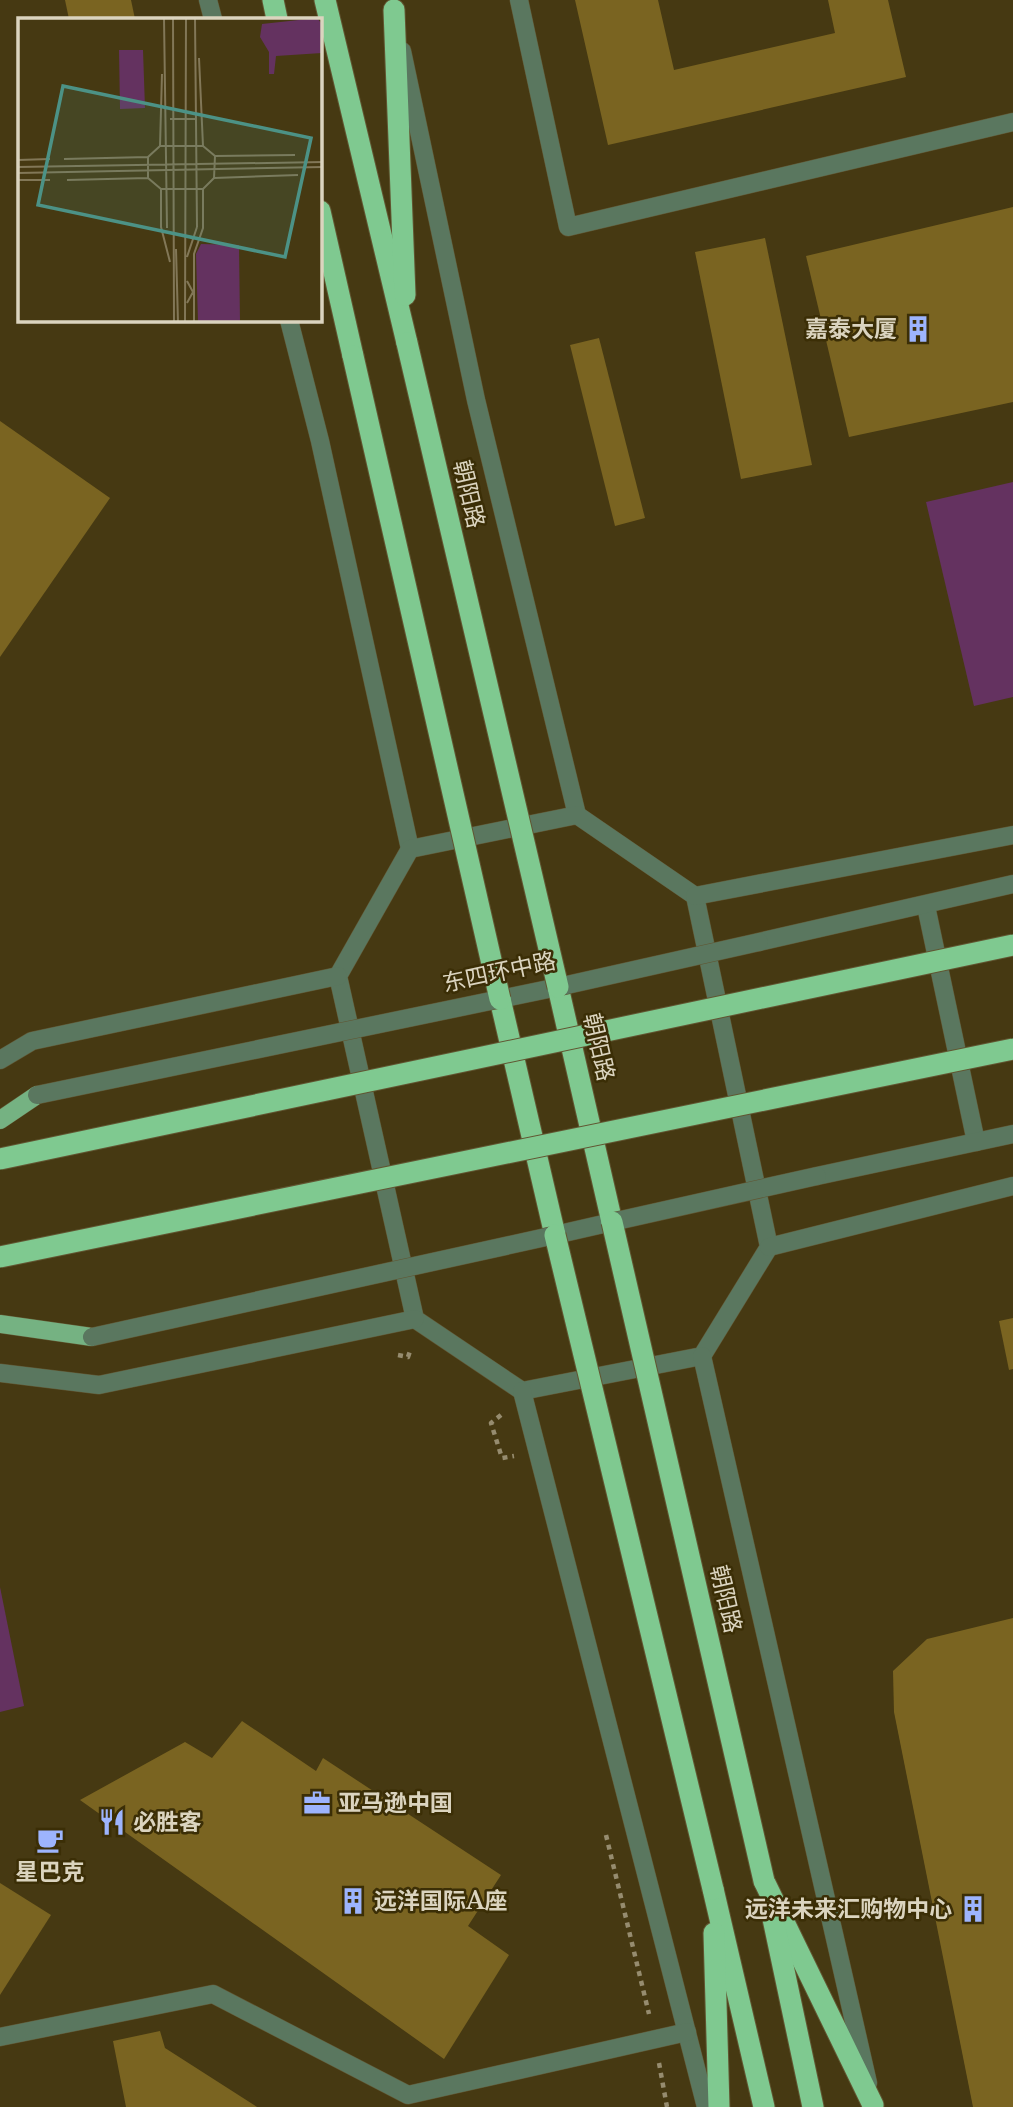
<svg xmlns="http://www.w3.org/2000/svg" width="1013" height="2107" font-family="'Libre Baskerville','Noto Sans SC',serif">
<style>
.green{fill:#643260}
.building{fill:#7a6421}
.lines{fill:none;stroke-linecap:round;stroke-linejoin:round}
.minor-casing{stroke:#615531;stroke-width:19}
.major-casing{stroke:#615531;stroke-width:19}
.highway-casing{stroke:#615531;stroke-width:23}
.path{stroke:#968c6f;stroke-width:4.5;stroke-dasharray:5 5;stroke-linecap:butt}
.minor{stroke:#5a775f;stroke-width:18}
.major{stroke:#75b282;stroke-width:18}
.highway{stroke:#7fc990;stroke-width:21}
.minor-bridge-casing{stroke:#615531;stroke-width:19;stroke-linecap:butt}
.highway-bridge-casing{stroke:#615531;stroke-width:23;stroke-linecap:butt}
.minor-bridge{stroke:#5a775f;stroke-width:18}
.highway-bridge{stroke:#7fc990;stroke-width:21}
.labels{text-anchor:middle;stroke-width:5;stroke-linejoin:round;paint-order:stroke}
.poi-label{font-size:23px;font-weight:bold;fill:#dbd4bf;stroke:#3b2e06;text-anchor:start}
.street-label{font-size:23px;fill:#dbd4bf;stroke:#3b2e06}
.inset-road{fill:none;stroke:#827757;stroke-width:2}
.view{fill:#4c9286;fill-opacity:0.15;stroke:#4c9286;stroke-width:3.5}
.inset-edge{fill:none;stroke:#dbd4bf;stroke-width:3.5}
</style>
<rect width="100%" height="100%" fill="#463912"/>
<g class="green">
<polygon points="1013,482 1013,697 974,706 926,502"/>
<polygon points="0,1587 24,1706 0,1712"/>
</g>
<g class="building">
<polygon points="65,0 131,0 135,19 69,19"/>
<polygon points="575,0 658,0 674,70 835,33 828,0 888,0 906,77 608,145"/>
<polygon points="1013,207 1013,402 849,437 806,256"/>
<polygon points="765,238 812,465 741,479 695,252"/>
<polygon points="599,338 645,518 615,526 570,345"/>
<polygon points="0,421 110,498 0,657"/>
<polygon points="1013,1318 1013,1369 1009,1370 999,1321"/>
<polygon points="1013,1618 1013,2107 973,2107 894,1712 893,1671 927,1639"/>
<polygon points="242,1721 316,1771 323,1758 501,1875 468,1926 509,1955 444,2059 80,1800 185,1742 212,1758"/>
<polygon points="0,1883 51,1915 0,1995"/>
<polygon points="160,2031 165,2048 257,2107 126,2107 113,2041"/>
</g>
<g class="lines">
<defs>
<g id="minor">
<polyline points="208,0 213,19"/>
<polyline points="519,0 568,227 1013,122"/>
<polyline points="402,51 476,400 577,815"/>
<polyline points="289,320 320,441 410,849"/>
<polygon points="577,815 695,896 769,1247 702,1356 522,1391 415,1319 338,976 410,849"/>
<polyline points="695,896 1013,835"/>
<polyline points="926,906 976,1142"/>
<polyline points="759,942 1013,884"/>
<polyline points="500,999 558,987"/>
<polyline points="0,1060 32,1041 338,976"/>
<polyline points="817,1176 1013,1134"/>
<polyline points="555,1235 612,1222"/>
<polyline points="769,1247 1013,1186"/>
<polyline points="702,1356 868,2083"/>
<polyline points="0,1373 99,1385 415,1319"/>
<polyline points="522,1391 706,2107"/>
<polyline points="0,2037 213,1994 408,2095 687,2032"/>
</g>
<g id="major">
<polyline points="0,1120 37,1095"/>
<polyline points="0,1324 92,1337"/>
</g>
<g id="highway">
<polyline points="273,0 277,19"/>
<polyline points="325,0 407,343"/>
<polyline points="394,10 405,295"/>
<polyline points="320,211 353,356"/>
<polyline points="558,987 612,1222"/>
<polyline points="500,999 555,1235"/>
<polyline points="764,1881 873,2105"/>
<polyline points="713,1889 764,2107"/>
<polyline points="772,1914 813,2107"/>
<polyline points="714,1933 719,2107"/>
</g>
</defs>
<use href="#minor" class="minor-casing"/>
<use href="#major" class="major-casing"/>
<use href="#highway" class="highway-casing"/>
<g class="path">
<polyline points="398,1355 408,1357 411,1348"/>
<polyline points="501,1415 491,1423 502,1458 514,1456"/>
<polyline points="606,1835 649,2014"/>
<polyline points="659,2063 667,2107"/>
</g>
<use href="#minor" class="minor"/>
<use href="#major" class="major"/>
<use href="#highway" class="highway"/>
<defs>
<g id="minor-bridge">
<polyline points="558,987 759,942"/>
<polyline points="37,1095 500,999"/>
<polyline points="612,1222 817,1176"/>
<polyline points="92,1337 555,1235"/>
</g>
<g id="highway-bridge">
<polyline points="407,343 558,987"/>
<polyline points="353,356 500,999"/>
<polyline points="0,1159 1013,945"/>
<polyline points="612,1222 764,1881"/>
<polyline points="555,1235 713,1889"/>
<polyline points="0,1257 1013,1049"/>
</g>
</defs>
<use href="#minor-bridge" class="minor-bridge-casing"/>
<use href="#highway-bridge" class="highway-bridge-casing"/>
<use href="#minor-bridge" class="minor-bridge"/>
<use href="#highway-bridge" class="highway-bridge"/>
</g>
<defs>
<symbol id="building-bare" viewBox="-9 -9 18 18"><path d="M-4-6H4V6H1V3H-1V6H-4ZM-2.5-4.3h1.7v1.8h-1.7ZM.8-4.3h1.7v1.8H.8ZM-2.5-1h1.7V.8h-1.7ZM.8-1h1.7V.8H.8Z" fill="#9db4fd" stroke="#3b2e06" stroke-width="2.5" paint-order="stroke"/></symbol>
<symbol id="office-bare" viewBox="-9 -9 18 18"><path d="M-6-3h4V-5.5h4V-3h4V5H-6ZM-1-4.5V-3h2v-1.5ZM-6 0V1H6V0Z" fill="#9db4fd" stroke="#3b2e06" stroke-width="2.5" paint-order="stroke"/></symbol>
<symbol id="restaurant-bare" viewBox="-9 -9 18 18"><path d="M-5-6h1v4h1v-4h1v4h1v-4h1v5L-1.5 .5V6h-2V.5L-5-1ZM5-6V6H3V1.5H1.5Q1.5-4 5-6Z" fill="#9db4fd" stroke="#3b2e06" stroke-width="2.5" paint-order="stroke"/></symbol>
<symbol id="cafe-bare" viewBox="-9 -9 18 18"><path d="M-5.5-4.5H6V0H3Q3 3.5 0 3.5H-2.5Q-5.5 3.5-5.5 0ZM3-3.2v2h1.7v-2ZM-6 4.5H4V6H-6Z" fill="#9db4fd" stroke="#3b2e06" stroke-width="2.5" paint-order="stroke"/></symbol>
</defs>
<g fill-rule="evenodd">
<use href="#building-bare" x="899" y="310" width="38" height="38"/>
<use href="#office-bare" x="298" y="1784" width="38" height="38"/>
<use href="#restaurant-bare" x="93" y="1803" width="38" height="38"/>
<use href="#cafe-bare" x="31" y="1821" width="38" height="38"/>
<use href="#building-bare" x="334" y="1882" width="38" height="38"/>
<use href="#building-bare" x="954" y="1890" width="38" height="38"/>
</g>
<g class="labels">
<g class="poi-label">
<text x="897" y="337" text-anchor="end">嘉泰大厦</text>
<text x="338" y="1811">亚马逊中国</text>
<text x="133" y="1830">必胜客</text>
<text x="50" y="1880" text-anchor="middle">星巴克</text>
<text x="374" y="1909">远洋国际A座</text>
<text x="952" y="1917" text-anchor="end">远洋未来汇购物中心</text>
</g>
<g class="street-label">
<text transform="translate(469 494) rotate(77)" y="8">朝阳路</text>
<text transform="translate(499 972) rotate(-12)" y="8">东四环中路</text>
<text transform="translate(599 1047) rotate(77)" y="8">朝阳路</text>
<text transform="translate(726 1599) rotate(77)" y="8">朝阳路</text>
</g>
</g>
<g transform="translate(18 18)">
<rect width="304" height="304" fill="#463912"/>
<path d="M 299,0 L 304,6 L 304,35 L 258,38 L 256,56 L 251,56 L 251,34 L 242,19 L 244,6 ZM 101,32 L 125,32 L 127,90 L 102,91 ZM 183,226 L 221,227 L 222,304 L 180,304 L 178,236 Z" fill="#643260"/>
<path class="inset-road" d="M 146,0 L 149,210M 155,0 L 156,304M 177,0 L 179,209M 181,40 L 185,128M 152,101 L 178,101M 142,128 L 185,128 L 197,138 L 196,160 L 185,171 L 143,171 L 130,160 L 130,139 ZM 142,128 L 144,56M 197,138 L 277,137M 46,141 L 130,139M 0,142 L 32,141M 0,149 L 305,144M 0,155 L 305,149M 196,160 L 280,157M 0,162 L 32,162M 49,162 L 130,160M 143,171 L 143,209 L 152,244M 158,231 L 160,304M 169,239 L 179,209M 169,263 L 175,274 L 169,285M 167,304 L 168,0M 176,304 L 176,236 L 185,210 L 185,171"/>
<path class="view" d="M 45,68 L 293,120 L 267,239 L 20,187 Z"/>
<rect width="304" height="304" class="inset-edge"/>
</g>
</svg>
